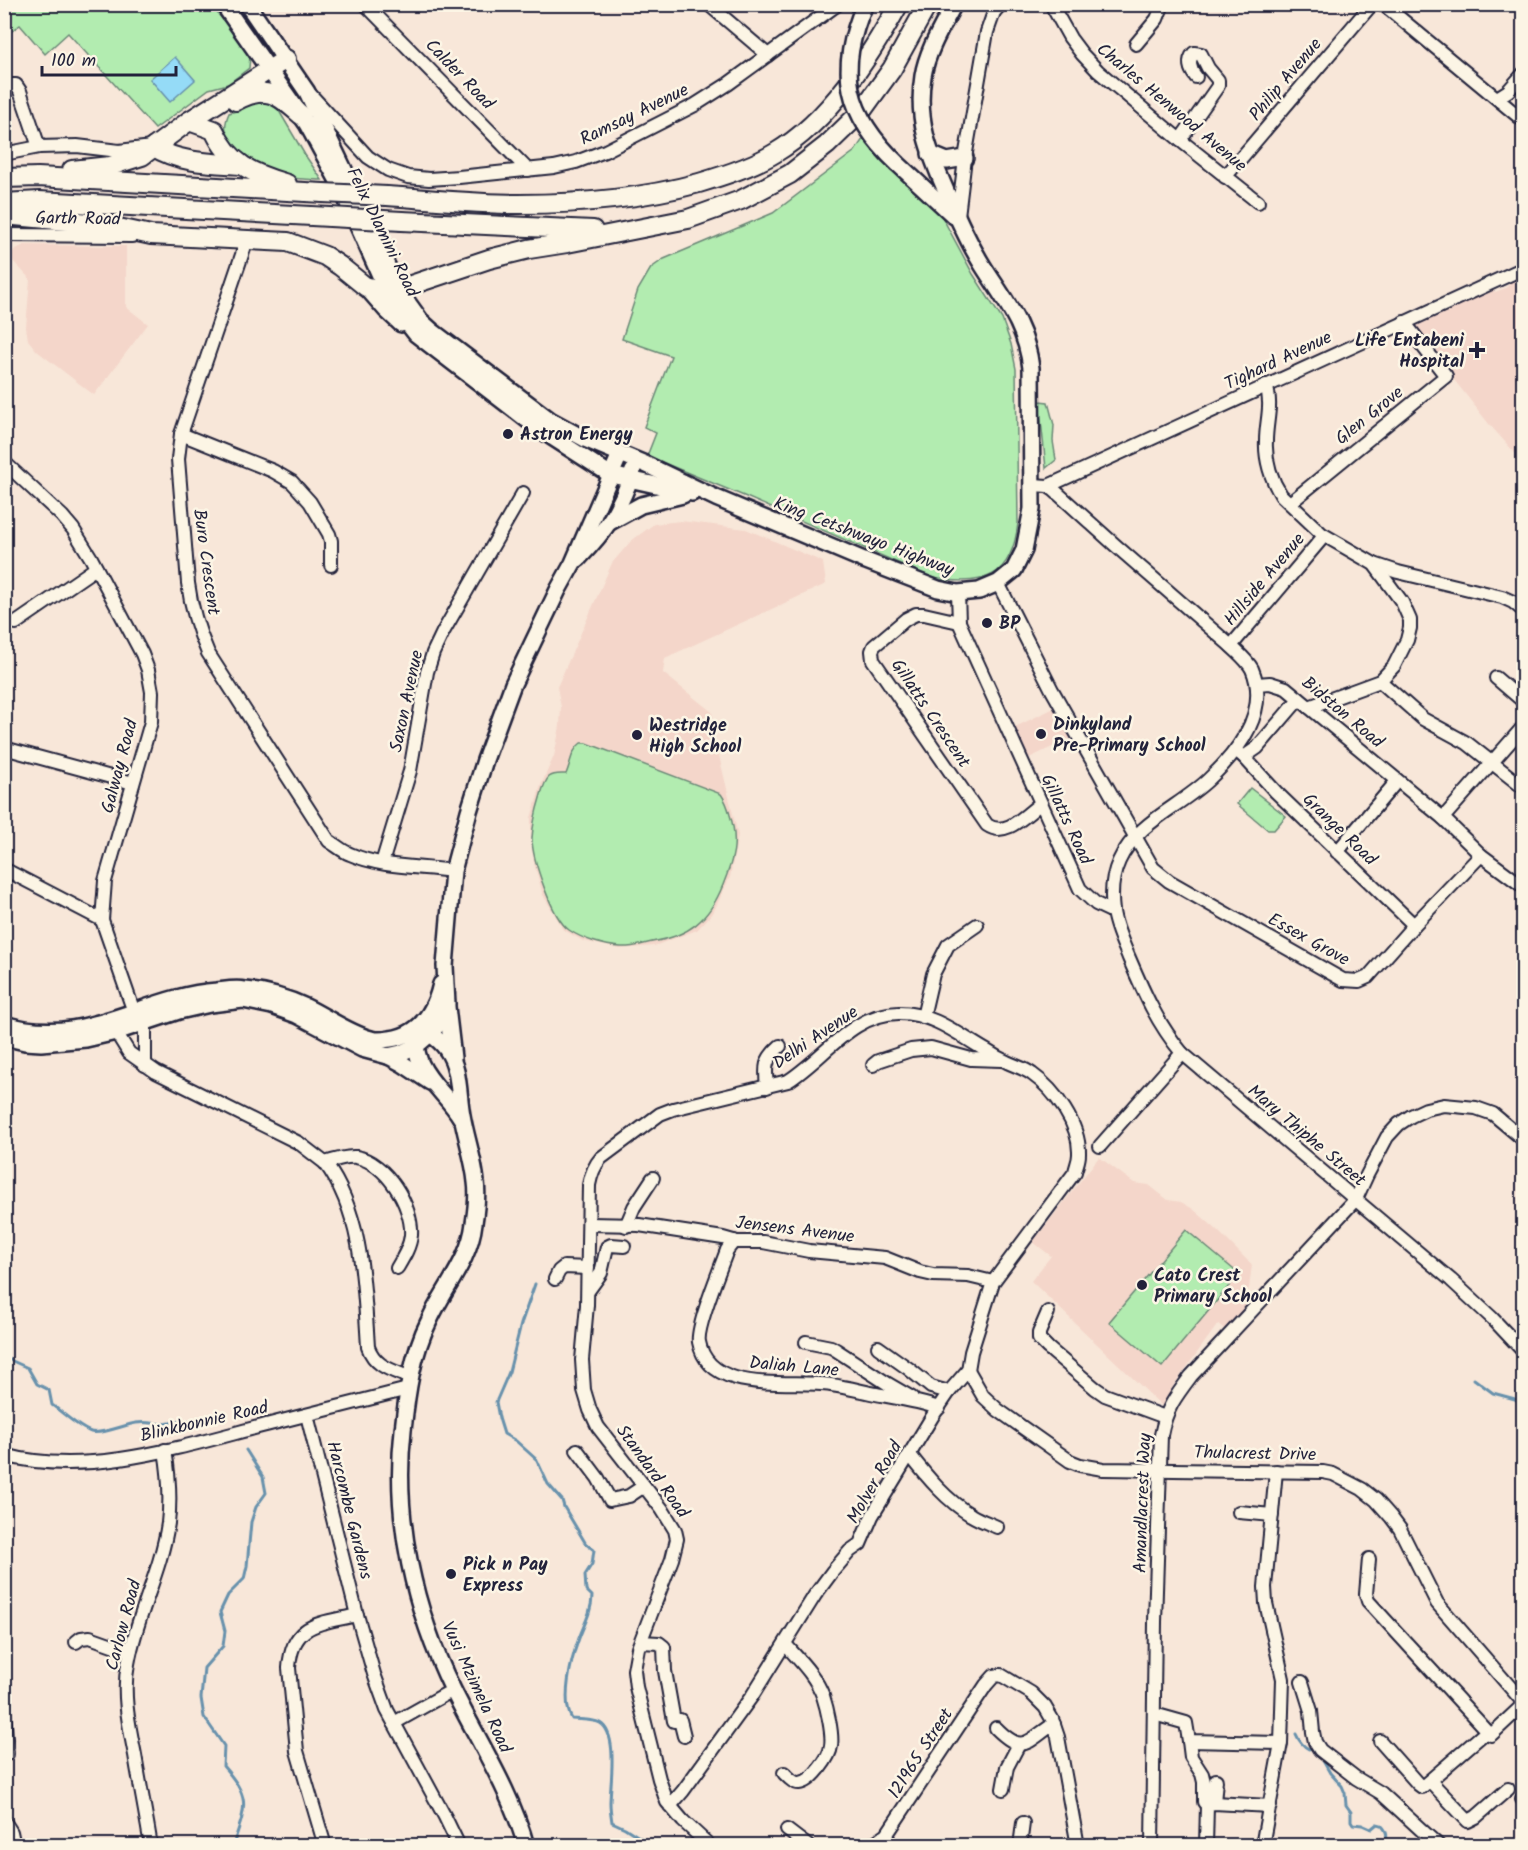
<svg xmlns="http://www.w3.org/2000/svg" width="1528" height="1850" font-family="Kalam,sans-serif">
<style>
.built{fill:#f4d6ca}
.green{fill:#b2ecb0;stroke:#6a8776;stroke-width:1.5}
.water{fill:#95dbf7;stroke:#6791ac;stroke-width:1.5}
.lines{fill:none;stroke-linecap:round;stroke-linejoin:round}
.stream{stroke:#6791ac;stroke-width:3}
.minor-casing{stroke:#22223b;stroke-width:16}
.major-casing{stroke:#22223b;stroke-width:20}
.highway-casing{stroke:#22223b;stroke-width:22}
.minor{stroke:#fcf5e5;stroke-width:12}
.major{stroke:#fcf5e5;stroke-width:15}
.highway{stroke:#fcf5e5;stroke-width:18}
.major-bridge-casing{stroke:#22223b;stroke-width:20;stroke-linecap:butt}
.highway-bridge-casing{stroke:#22223b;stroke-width:22;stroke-linecap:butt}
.major-bridge{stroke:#fcf5e5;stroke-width:15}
.highway-bridge{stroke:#fcf5e5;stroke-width:18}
.poi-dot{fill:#22223b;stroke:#fcf5e5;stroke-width:2}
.labels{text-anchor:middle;stroke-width:5;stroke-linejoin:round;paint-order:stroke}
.street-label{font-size:18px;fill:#22223b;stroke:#fcf5e5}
.poi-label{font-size:18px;font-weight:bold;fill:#22223b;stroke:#fcf5e5;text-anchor:start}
</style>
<rect width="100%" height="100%" fill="#f8e7d9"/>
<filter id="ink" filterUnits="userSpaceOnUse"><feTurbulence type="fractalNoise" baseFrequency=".0167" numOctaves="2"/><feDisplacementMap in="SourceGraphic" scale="12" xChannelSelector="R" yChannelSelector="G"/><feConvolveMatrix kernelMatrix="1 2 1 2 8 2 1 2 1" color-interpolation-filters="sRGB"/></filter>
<g filter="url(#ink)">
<g class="built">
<polygon points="24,245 126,246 126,307 148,324 94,395 37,351 28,340 26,327 30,279 13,261 11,256 14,250"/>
<polygon points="1523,276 1523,462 1489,424 1413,328 1414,321 1490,287 1495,292 1506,288 1512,281"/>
<polygon points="681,521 746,529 823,562 826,584 665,658 663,673 712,712 716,743 738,835 730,877 713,913 697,930 654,946 620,949 583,941 564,930 543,895 534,863 531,841 531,818 541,785 554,756 560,726 561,707 557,687 612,563 631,541 654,524"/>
<polygon points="1054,708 1071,738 1025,760 1011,729"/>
<polygon points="1099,1157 1134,1183 1149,1185 1168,1200 1181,1202 1193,1209 1216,1229 1252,1265 1249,1288 1245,1294 1250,1304 1227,1331 1218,1324 1173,1386 1162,1406 1031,1281 1051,1256 1033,1242"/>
</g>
<g class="green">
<polygon points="4,5 211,5 223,20 224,20 250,56 249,68 228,84 209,89 155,129 68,33 45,54 20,25 5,36"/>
<path d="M 257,100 L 275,104 L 305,155 L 322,180 C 303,179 281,179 263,171 C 257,168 252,163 248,159 C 232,147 219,135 229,113 L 240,110 Z"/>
<path d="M 863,139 L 883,161 L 915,187 L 941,215 L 973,274 L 1002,319 L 1011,344 L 1016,369 L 1018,523 C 1012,578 984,587 933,578 L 744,496 L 647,456 L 656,433 L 644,427 L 671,356 L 622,339 L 638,290 L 651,268 L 664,259 L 773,213 L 855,151 Z"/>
<polygon points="1039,401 1048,402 1054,425 1053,441 1056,460 1046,468"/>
<path d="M 581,743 L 587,743 L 721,794 C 726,801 728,807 730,815 C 739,842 733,860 723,885 C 709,920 689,936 652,942 C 642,944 631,948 621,947 C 604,946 582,939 569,930 C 552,918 532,859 532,838 C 533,824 536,811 540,798 C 542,791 544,782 549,777 C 554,773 560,774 566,774 C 571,763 571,750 581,743 Z"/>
<polygon points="1250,788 1286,816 1274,830 1268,830 1237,804"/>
<polygon points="1186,1230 1239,1274 1162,1367 1109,1322"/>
</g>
<polygon class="water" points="175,57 195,80 170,102 150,79"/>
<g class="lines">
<g class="stream">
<path d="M 535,1284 L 521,1324 L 509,1372 L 496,1402 L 499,1418 L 504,1434 L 516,1441 L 537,1460 L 548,1484 L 562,1500 L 564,1507 L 586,1544 L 594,1550 L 592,1564 L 585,1575 L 586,1590 L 592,1596 C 592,1612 583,1626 578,1641 C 571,1660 561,1702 572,1719 C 581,1720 592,1719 600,1723 C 619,1734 610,1784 610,1803 C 610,1809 611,1815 612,1822 L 625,1828 L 653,1846"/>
<path d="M 4,1359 L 8,1359 L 28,1368 L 37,1384 L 49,1390 L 52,1405 C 62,1412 79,1428 91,1432 C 101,1435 124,1425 136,1423 C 146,1421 155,1424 164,1424 C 172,1423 179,1421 188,1421"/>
<polyline points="1474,1379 1493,1393 1515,1399 1524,1405"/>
<path d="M 1296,1734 C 1299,1741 1302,1746 1309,1749 L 1313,1747"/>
<path d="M 1322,1759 L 1330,1773 L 1342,1786 L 1345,1793 L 1346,1805 L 1351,1812 L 1351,1821 L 1353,1824 L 1362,1825 L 1371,1829 L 1377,1824 L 1381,1825 C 1388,1832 1388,1837 1384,1846"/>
<path d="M 234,1846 L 234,1842 C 247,1805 250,1797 223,1766 L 224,1746 L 204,1717 L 201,1698 L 204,1668 L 223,1646 L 225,1631 L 220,1612 L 228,1595 L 244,1579 L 247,1566 L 251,1522 L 256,1507 L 266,1493 L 263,1477 L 246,1450"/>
</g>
<defs>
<g id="minor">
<polyline points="365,4 528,170"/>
<polyline points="708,4 768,55"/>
<polyline points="1051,4 1070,38 1082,54 1098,71 1180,140 1258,202"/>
<polyline points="1383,4 1524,121"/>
<polyline points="1136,44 1157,19 1163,4"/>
<polyline points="4,89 10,85 16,85 20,91 39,147"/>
<polyline points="310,94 368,157 388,170 408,177 429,179 459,177 554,167 576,162 605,151 695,105 728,84 838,4"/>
<polyline points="1497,98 1508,91 1524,73"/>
<path d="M 1180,140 L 1218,86 L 1218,80 L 1208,68 L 1201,54 L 1194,53 C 1187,61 1190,70 1196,77"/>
<polyline points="4,154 39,147 77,146 119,151 152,147"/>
<polyline points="1225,177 1372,4"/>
<polyline points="958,216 965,158 987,32 994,12 1001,4"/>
<polyline points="4,235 132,236"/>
<path d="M 247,240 L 181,434 L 178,459 L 188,583 C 191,607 198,630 208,653 L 329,841 C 336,845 342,851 350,854 C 382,868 419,866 453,871"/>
<path d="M 1266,385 C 1273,405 1266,421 1266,441 C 1265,459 1271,479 1281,495 L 1322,534 L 1374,564 L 1402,602 L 1410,620 L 1410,628 L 1407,640 L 1394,666 L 1380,681 L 1309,707"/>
<polyline points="181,434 273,471 292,482 310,502 329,534 331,541 331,565"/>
<polyline points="4,462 62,516 73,529 91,558 142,654 148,670 152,692 151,722 105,881 102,920 134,1012"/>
<path d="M 1033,485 L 1048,486 L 1054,490 L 1115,545 L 1231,646 C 1238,653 1247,660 1252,669 C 1270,711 1238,752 1208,780 C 1178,808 1137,822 1119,861 C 1112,876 1111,895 1113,911 C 1115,927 1123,943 1129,958 C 1144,993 1157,1023 1182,1053 L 1451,1280 L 1492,1318 L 1524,1352"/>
<polyline points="1048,486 1524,268"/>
<polyline points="1290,503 1446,376 1404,322"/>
<polyline points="1374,564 1398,572 1502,597 1513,602 1524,611"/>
<polyline points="998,583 1052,690 1153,868 1169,881 1343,980 1359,981 1368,977 1414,925 1481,855"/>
<polyline points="958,593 959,622 1080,889 1096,904 1113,912"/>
<path d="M 959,622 L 924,614 L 916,614 L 906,619 L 874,646 L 872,651 L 873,660 L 987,825 C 1006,838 1025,815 1040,804"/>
<polyline points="16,623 96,568"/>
<polyline points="1231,646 1324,536"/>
<polyline points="1496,678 1524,702"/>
<polyline points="1380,681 1423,719 1467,743 1524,788"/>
<polyline points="1257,684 1270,683 1286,688 1443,818 1481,855 1524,887"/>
<polyline points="4,748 133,783"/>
<polyline points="1238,752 1244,757 1257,748 1299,699"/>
<polyline points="1244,757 1276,792 1414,925"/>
<polyline points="1443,818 1524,726"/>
<polyline points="1337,852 1397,781"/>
<polyline points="382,863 410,771 427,672 433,653 443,632 523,493"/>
<polyline points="4,869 102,920"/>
<polyline points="923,1017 933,974 948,945 977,925"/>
<polyline points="145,1023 145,1065"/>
<path d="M 116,1032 L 129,1053 L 156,1072 L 299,1143 L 325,1163 C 334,1160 346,1156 356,1157 C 386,1162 413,1206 411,1235 C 410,1247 403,1258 397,1268"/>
<polyline points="873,1065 878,1061 911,1050 931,1048 971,1059 1001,1060"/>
<path d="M 767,1087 C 765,1067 764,1060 780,1046"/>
<polyline points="1100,1146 1182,1053"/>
<path d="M 325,1163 C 363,1214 364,1285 368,1347 C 375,1367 392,1370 411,1378"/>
<polyline points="589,1224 639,1225 723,1238 737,1242 763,1242 809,1251 885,1258 920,1272 933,1275 968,1276 993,1282"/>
<polyline points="626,1226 634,1207 653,1178"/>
<path d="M 734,1241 L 727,1250 C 721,1267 696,1327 699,1342 C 709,1396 791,1379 831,1385 C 846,1387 861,1391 876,1394 C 897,1398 918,1401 939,1408"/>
<polyline points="555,1279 559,1271 564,1267 588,1268"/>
<polyline points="588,1291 601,1273 607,1247 611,1245 624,1246"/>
<polyline points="1048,1312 1039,1333 1039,1339 1048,1348 1095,1388 1105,1395 1165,1417"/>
<polyline points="806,1342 831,1347 836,1350 888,1384 912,1398"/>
<polyline points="878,1347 909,1369 931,1387 949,1392"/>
<polyline points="968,1370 983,1396 998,1410 1070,1461 1080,1465 1103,1469 1323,1472 1333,1474 1362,1489 1376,1500 1391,1517 1400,1529 1437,1603 1524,1703"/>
<polyline points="307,1415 357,1615 374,1674 387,1710 445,1817 459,1846"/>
<polyline points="577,1450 598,1478 610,1500 629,1496 644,1486"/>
<path d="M 4,1455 C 88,1478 184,1446 266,1425 C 313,1413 361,1401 408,1389"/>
<path d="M 910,1455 C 927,1477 947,1501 971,1515 C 979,1520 988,1523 997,1527"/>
<polyline points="1239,1512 1272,1515"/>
<polyline points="1369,1559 1366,1594 1368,1601 1487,1731 1422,1787 1418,1784 1380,1741"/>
<polyline points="76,1642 81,1638 90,1637 118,1647 131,1649"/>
<polyline points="641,1642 659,1643 664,1647 665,1671 674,1721 680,1720 684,1736"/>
<polyline points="1302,1682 1311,1711 1313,1732 1315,1742 1320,1750 1356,1778 1381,1793 1439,1846"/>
<polyline points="4,1709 7,1754"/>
<polyline points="1154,1714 1186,1723 1189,1741 1281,1743"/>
<polyline points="394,1723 453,1690"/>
<path d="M 996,1728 C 1024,1756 1027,1741 1054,1724"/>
<polyline points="1491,1735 1524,1704"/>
<polyline points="1189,1741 1191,1757 1202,1774 1204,1782 1204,1802 1207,1805"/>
<path d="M 784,1773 C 788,1777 794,1784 800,1783 C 812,1782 830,1757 831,1746 C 833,1734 827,1708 823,1696 C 815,1675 800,1661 785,1644"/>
<polyline points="1430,1781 1468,1821 1476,1817 1508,1789"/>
<polyline points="1003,1789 1007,1767 1019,1744"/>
<polyline points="1522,1799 1524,1801"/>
<polyline points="1214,1803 1216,1780"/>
<path d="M 670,1806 L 683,1791 L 752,1696 L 815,1595 L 832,1572 L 850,1551 L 860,1544 L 872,1516 L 932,1417 L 949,1392 L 968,1370 L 971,1352 L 993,1282 L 1075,1172 C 1076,1166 1079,1161 1079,1154 C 1080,1125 1055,1090 1032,1074 C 1024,1068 1015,1066 1007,1062 C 1000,1059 993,1055 987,1051 C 959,1035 933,1013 899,1013 C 853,1013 824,1058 788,1081 L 673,1109 L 660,1114 L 601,1158 C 594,1166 591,1174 589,1185 L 587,1305 L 582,1360 L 584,1390 L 590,1410 L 598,1427 L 662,1509 L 675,1530 L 677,1539 L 672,1559 L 638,1648 L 634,1670 L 636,1687 L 659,1779 L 667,1802 L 683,1821 L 710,1846"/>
<polyline points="4,1821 11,1832 14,1846"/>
<polyline points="787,1830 808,1846"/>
<path d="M 151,1846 C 146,1815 140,1785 135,1755 C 129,1725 122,1694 128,1664 C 136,1616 161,1572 168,1523 C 171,1498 169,1474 165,1450"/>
<path d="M 325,1846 L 297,1751 L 289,1668 C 292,1622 320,1624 357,1615"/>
<polyline points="870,1846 887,1834 986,1685 994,1676 1001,1675 1031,1693 1045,1707 1052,1719 1058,1737 1078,1846"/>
<polyline points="1020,1846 1023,1823"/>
<path d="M 1152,1846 L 1155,1622 L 1161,1435 C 1166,1409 1175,1397 1191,1376 L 1356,1199 L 1367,1175 L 1387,1137 L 1399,1124 L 1411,1116 L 1426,1109 L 1444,1105 L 1476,1108 L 1493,1114 L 1524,1140"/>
<polyline points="1206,1846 1207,1805 1214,1803 1270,1806"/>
<polyline points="1262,1846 1281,1743 1283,1679 1266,1603 1265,1587 1276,1471"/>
</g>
<g id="major">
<polyline points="223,4 307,124 338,181 386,289 405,320 416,334 538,428 611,475 692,493"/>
<path d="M 247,4 L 307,92 L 347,176 L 389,270 L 408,303 L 421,321 L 432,331 L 550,420 L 585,439 L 645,464 L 716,498 L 866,561 L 938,589 L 958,593 L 979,591 L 998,583 L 1014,570 L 1024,550 L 1032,509 L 1031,368 C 1026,325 1005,301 983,266 C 968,242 957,217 946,191 C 929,152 916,120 923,76 C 927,51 942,27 954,4"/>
<polyline points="930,154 947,161 965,158"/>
<polyline points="898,164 954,216"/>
<polyline points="366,287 386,310 401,324"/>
<polyline points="610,522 641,505 683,495"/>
<path d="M 578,559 C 607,529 619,511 633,471"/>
<polyline points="447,1007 453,1058"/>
<path d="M 4,1024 C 86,1049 142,996 217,991 C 226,990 236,988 245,990 C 265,992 287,998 306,1007 C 327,1017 348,1033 371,1039 C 377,1041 384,1040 390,1039 C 420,1035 435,1011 441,984"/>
<path d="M 420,1026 C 429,1033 441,1040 447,1050 C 460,1068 458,1094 462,1115 C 466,1138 474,1160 476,1182 C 478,1195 476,1210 474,1223 C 470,1260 444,1288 429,1321 C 412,1355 407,1393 403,1430 C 393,1519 414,1610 453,1690 C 478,1741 511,1791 526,1846"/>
<path d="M 414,1036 C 416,1046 417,1056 421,1064 C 431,1085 450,1099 461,1118"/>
<polyline points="4,1037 25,1042 41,1043 86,1039 116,1032 179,1011 210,1004 243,1000 272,1006 297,1015 362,1049 388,1056 401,1053 416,1046 430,1034 440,1022 447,1004 445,966 453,871 469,811 485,760 513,684 558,590 573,563 620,454"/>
<polyline points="388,1056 403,1064 430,1082"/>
</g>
<g id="highway">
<path d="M 236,101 C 266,84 278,95 301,115"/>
<path d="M 189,121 L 214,130 C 229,164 253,174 287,184"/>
<path d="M 154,147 C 179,163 212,163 241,165"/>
<polyline points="72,170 110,166 142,156 189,121 286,59"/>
<polyline points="4,178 38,177 323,193"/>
<path d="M 387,196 C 430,199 475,204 519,204 C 579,204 640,199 699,183 C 723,176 754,166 775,153 C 829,121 869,58 899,4"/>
<polyline points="4,203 39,201 330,217"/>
<polyline points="4,215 100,224 151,235 288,242 325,256 340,266 366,287 386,289 408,286 489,259 529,249 567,243 688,219 741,200 790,174 827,145 861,112 892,69 928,4"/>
<polyline points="402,221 593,230"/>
</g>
</defs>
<use href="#minor" class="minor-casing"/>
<use href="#major" class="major-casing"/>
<use href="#highway" class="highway-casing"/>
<use href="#minor" class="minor"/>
<use href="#major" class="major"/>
<use href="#highway" class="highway"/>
<defs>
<path id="major-bridge" d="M 865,4 C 836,70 846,115 898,164"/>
<g id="highway-bridge">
<polyline points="323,193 387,196"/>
<polyline points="330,217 402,221"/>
</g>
</defs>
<use href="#major-bridge" class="major-bridge-casing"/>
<use href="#highway-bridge" class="highway-bridge-casing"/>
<use href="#major-bridge" class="major-bridge"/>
<use href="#highway-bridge" class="highway-bridge"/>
</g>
</g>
<g class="poi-dot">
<path d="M1474 341h6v6h6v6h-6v6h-6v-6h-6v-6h6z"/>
<circle cx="508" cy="434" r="6"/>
<circle cx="987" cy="623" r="6"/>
<circle cx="1041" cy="734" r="6"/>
<circle cx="637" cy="735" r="6"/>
<circle cx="1142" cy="1285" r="6"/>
<circle cx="451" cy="1574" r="6"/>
</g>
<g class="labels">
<g class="street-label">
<text transform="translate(460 74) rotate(46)" y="6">Calder Road</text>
<text transform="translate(1285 79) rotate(-50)" y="6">Philip Avenue</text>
<text transform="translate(1172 107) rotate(40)" y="6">Charles Henwood Avenue</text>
<text transform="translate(634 114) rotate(-26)" y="6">Ramsay Avenue</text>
<text transform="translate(78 218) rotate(1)" y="6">Garth Road</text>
<text transform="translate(383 232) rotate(64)" y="6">Felix Dlamini Road</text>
<text transform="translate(1278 360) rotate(-25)" y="6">Tighard Avenue</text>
<text transform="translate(1369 415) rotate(-39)" y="6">Glen Grove</text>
<text transform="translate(864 536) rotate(21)" y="6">King Cetshwayo Highway</text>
<text transform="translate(207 562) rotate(82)" y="6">Buro Crescent</text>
<text transform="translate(1264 579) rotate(-50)" y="6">Hillside Avenue</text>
<text transform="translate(406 701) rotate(-78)" y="6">Saxon Avenue</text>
<text transform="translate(1343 712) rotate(40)" y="6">Bidston Road</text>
<text transform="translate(931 713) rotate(56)" y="6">Gillatts Crescent</text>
<text transform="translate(119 766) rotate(-75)" y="6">Galway Road</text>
<text transform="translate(1067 819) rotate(65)" y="6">Gillatts Road</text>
<text transform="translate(1340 829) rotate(44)" y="6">Grange Road</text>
<text transform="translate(1309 939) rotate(29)" y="6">Essex Grove</text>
<text transform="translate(815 1037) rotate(-34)" y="6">Delhi Avenue</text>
<text transform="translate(1307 1135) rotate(40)" y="6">Mary Thiphe Street</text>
<text transform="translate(795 1229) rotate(7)" y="6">Jensens Avenue</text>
<text transform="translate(794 1366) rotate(5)" y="6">Daliah Lane</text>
<text transform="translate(204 1421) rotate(-13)" y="6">Blinkbonnie Road</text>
<text transform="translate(1255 1453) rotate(1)" y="6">Thulacrest Drive</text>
<text transform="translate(653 1471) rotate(54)" y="6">Standard Road</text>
<text transform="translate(874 1482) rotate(-60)" y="6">Molver Road</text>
<text transform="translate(1142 1503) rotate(-88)" y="6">Amandlacrest Way</text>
<text transform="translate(350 1510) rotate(76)" y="6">Harcombe Gardens</text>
<text transform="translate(123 1625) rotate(-75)" y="6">Carlow Road</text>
<text transform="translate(477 1687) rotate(65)" y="6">Vusi Mzimela Road</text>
<text transform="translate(920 1753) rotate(-57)" y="6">121965 Street</text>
</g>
<g class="poi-label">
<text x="1464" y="346" text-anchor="end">Life Entabeni<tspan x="1464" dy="21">Hospital</tspan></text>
<text x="520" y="440">Astron Energy</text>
<text x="999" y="629">BP</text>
<text x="1053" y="730">Dinkyland<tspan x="1053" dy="21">Pre-Primary School</tspan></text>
<text x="649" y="731">Westridge<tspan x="649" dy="21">High School</tspan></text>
<text x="1154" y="1281">Cato Crest<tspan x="1154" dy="21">Primary School</tspan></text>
<text x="463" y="1570">Pick n Pay<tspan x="463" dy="21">Express</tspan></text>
</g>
</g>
<rect width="1528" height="1850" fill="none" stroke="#fcf5e5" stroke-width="24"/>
<rect x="12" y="12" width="1504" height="1826" fill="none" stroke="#22223b" stroke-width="2" filter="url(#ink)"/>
<path d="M42 66v9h134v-9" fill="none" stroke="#22223b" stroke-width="3"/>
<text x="51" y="66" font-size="18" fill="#22223b" stroke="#fcf5e5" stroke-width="4.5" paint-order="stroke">100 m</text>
</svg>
